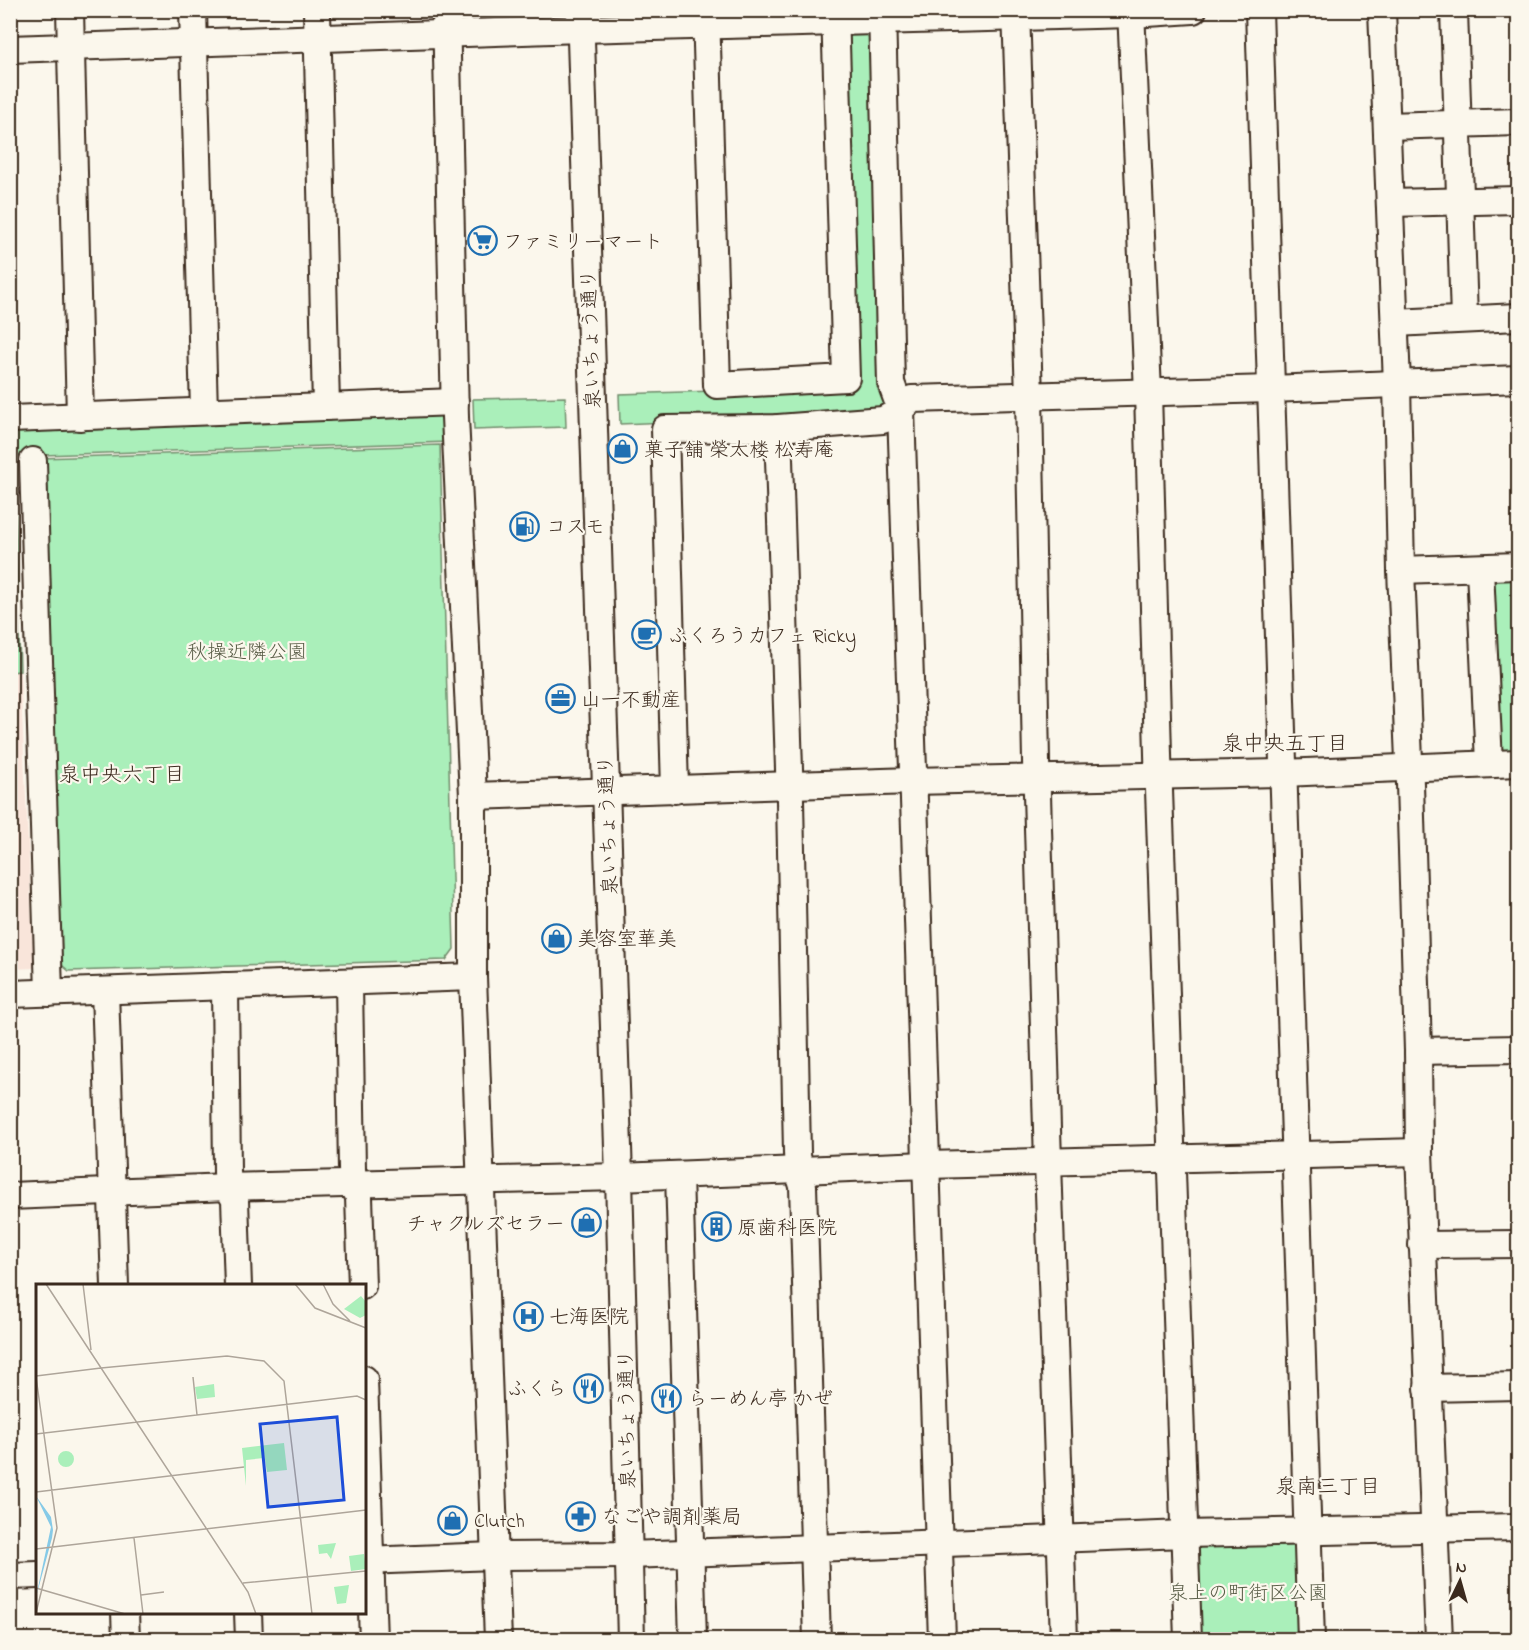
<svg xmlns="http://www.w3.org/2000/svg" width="1529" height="1650" font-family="'Indie Flower','Klee One',sans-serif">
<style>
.built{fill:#f9e5da}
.green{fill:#aaefba;stroke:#728c6c;stroke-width:1.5}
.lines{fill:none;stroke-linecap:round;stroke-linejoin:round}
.minor-casing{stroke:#3b2a1e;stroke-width:30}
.minor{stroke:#fbf7ec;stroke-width:26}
.labels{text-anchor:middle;stroke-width:4.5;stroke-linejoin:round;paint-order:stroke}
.poi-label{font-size:20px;fill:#3b2a1e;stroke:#fbf7ec;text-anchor:start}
.street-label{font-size:20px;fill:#3b2a1e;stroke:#fbf7ec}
.park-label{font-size:20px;fill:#575b45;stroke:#fbf7ec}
.neighbourhood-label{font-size:21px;fill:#3b2a1e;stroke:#fbf7ec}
.inset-road{fill:none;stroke:#aea59a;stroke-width:1.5}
.view{fill:#1d4ed8;fill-opacity:0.15;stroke:#1d4ed8;stroke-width:3}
.inset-edge{fill:none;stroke:#3b2a1e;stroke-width:3}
</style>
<rect width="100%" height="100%" fill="#fbf7ec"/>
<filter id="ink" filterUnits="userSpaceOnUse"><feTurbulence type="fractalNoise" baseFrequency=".0167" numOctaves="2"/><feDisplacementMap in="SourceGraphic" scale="12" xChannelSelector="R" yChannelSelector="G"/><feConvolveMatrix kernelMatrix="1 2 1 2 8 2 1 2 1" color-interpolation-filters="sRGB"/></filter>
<g filter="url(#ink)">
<polygon class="built" points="20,671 34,968 11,969 10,672"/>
<g class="green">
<polygon points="843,11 874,11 887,402 881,413 620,424 619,394 849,387"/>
<polygon points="565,397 566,427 474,430 473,399"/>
<polygon points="448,409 450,442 11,456 10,424"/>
<polygon points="440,445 454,949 446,960 69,971 58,962 41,458"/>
<polygon points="10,460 14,460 20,671 11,672"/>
<polygon points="1496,576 1518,576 1518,753 1502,754 1497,747 1490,582"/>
<polygon points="1295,1545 1303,1639 1196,1639 1193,1553 1200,1546"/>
</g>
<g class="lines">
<defs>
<g id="minor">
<polyline points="70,10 80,417"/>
<polyline points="193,10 204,411"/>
<polyline points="317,10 326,407"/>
<polyline points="446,10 455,417 473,796 473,977 498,1640"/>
<polyline points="580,10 619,1177 631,1640"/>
<path d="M 882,10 L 891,383 L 901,410 C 913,820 927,1230 942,1640"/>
<polyline points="1016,10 1029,396 1036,761 1048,1162 1064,1640"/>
<polyline points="1131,10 1148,392 1159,790 1188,1640"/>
<polyline points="1259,10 1311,1640"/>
<polyline points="1382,10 1397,384 1401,570 1410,784 1418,1051 1419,1152 1439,1640"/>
<polyline points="1454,10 1464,319"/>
<polyline points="706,11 717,385 846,378 835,10"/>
<polyline points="10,49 581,29 1132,14 1193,10"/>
<polyline points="1387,126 1518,122"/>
<polyline points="1390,203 1518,200"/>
<polyline points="1395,323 1518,317"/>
<polyline points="10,419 455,402"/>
<polyline points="778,428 790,800 797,1153 798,1170 803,1186 817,1640"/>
<polyline points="33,461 49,993"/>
<polyline points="1480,569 1489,763"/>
<polyline points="1401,570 1518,566"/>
<polyline points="675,790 665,429 778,428 883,420 901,410 912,399 1271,389 1518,379"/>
<polyline points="473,796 912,781 1283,773 1518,763"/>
<polyline points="349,983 352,1169 353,1184 359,1197 362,1286"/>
<polyline points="225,986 227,1172 228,1187 235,1200 238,1286"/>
<polyline points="105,991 115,1286"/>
<polyline points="10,994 473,977"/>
<polyline points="1418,1051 1518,1049"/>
<polyline points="679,1175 693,1640"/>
<polyline points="10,1196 228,1187 619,1177 927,1165 1419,1152"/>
<polyline points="1422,1245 1518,1244"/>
<polyline points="364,1379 373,1640"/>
<polyline points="1428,1388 1518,1386"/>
<polyline points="364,1561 494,1556 629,1555 1185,1534 1518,1527"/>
<polyline points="10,1576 38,1575"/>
<polyline points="125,1612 126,1640"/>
<polyline points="248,1612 249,1640"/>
</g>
</defs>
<use href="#minor" class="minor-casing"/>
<use href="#minor" class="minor"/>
</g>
</g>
<defs>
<symbol id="supermarket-ring" viewBox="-11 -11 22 22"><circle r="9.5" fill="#fbf7ec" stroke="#1f6fb2" stroke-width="1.5"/><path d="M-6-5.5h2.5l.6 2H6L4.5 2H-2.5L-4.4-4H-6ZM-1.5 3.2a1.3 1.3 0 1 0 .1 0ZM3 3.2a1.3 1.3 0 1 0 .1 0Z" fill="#1f6fb2"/></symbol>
<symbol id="shop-ring" viewBox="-11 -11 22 22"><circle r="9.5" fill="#fbf7ec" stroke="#1f6fb2" stroke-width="1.5"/><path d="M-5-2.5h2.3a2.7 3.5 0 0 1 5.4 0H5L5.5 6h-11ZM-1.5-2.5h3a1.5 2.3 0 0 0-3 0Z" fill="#1f6fb2"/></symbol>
<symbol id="fuel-ring" viewBox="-11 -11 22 22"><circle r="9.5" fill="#fbf7ec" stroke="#1f6fb2" stroke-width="1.5"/><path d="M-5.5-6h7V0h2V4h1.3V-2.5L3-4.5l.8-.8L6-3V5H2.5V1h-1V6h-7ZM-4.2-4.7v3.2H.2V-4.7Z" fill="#1f6fb2"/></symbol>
<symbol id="cafe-ring" viewBox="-11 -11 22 22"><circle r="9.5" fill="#fbf7ec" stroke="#1f6fb2" stroke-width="1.5"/><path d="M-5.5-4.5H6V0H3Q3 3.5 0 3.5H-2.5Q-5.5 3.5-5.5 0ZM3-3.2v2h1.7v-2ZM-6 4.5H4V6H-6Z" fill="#1f6fb2"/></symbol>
<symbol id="office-ring" viewBox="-11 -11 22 22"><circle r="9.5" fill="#fbf7ec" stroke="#1f6fb2" stroke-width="1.5"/><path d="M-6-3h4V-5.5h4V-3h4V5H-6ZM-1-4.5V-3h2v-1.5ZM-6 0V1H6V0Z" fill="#1f6fb2"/></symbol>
<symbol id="building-ring" viewBox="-11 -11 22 22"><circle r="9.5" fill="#fbf7ec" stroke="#1f6fb2" stroke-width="1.5"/><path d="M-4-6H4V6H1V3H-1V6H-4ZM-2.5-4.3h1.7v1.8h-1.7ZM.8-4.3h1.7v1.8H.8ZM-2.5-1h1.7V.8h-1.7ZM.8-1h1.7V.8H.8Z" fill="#1f6fb2"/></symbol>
<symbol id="hospital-ring" viewBox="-11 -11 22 22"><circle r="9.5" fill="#fbf7ec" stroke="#1f6fb2" stroke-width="1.5"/><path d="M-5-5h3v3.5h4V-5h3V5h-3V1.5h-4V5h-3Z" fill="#1f6fb2"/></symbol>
<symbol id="restaurant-ring" viewBox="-11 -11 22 22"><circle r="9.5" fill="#fbf7ec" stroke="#1f6fb2" stroke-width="1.5"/><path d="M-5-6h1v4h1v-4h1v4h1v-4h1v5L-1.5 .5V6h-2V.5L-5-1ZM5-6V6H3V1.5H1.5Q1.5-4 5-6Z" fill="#1f6fb2"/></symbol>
<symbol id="pharmacy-ring" viewBox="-11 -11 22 22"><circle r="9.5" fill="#fbf7ec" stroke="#1f6fb2" stroke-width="1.5"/><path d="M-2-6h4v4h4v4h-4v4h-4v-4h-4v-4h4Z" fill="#1f6fb2"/></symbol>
</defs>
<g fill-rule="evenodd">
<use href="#supermarket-ring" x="466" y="224" width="33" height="33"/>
<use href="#shop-ring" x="606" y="432" width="33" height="33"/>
<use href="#fuel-ring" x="508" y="510" width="33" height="33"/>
<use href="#cafe-ring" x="630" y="618" width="33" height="33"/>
<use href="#office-ring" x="544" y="682" width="33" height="33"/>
<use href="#shop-ring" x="540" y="922" width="33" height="33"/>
<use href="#shop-ring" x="570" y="1206" width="33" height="33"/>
<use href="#building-ring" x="700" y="1210" width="33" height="33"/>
<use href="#hospital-ring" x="512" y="1300" width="33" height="33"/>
<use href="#restaurant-ring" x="572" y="1372" width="33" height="33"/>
<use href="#restaurant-ring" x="650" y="1382" width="33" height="33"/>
<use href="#pharmacy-ring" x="564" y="1500" width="33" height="33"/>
<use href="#shop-ring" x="436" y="1504" width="33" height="33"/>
</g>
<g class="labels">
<g class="poi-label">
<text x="503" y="248">ファミリーマート</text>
<text x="644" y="456">菓子舗 榮太楼 松寿庵</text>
<text x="546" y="533">コスモ</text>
<text x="668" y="642">ふくろうカフェ Ricky</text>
<text x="581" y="706">山一不動産</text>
<text x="577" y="945">美容室華美</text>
<text x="565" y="1230" text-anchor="end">チャクルズセラー</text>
<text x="737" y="1234">原歯科医院</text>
<text x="549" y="1323">七海医院</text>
<text x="567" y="1395" text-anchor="end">ふくら</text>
<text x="688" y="1405">らーめん亭 かぜ</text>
<text x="602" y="1523">なごや調剤薬局</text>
<text x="474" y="1527">Clutch</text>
</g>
<g class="street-label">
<text transform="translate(590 339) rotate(-92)" y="7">泉いちょう通り</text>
<text transform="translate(607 825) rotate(-92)" y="7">泉いちょう通り</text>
<text transform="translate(626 1419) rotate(-91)" y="7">泉いちょう通り</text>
</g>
<g class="park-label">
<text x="247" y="658">秋操近隣公園</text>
<text x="1248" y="1599">泉上の町街区公園</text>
</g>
<g class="neighbourhood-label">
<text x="1285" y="750">泉中央五丁目</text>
<text x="122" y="781">泉中央六丁目</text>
<text x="1328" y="1493">泉南三丁目</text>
</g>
</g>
<g transform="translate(36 1284)">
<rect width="330" height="330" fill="#fbf7ec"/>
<path d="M 178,100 L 179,113 L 161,115 L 159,103 ZM 248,159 L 251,186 L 231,188 L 227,163 L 228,174 L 210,176 L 210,202 L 206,164 ZM22 175a8 8 0 1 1 16 0a8 8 0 1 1-16 0ZM 300,259 L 295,275 L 291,269 L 283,270 L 282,261 ZM 328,270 L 330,285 L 315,287 L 313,272 ZM 313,301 L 310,319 L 301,320 L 298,303 Z" fill="#aaefba"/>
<path d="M 325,12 L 330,18 L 330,31 L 324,34 L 308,25 Z" fill="#aaefba"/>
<path d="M 0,212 L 15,233 L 17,246 L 16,254 L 0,313 L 15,243 Z" fill="#86cae7"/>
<path class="inset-road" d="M 10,0 L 212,308 L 220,330M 47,0 L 55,66M 259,0 L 279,24 L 330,44M 287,0 L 297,20 L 314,37M 191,72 L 228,77 L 248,97 L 276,330M 65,84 L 191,72M 0,92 L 65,84M 0,93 L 21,244 L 0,329M 157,93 L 161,131M 0,150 L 321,112 L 330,116M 0,208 L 208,183M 98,254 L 107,330M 0,265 L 330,226M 207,299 L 330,287M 0,304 L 89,330M 105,311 L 128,308"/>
<path class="view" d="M 301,133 L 308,216 L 232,223 L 224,140 Z"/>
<rect width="330" height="330" class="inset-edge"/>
</g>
<rect width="1529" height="1650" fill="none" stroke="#fbf7ec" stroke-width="36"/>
<rect x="18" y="18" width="1493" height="1614" fill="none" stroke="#3b2a1e" stroke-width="2" filter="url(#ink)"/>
<g transform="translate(1460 1581) rotate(5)" stroke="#fbf7ec" stroke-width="4.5" paint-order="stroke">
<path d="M0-4.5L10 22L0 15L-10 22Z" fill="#3b2a1e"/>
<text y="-9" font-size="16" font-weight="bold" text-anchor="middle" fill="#3b2a1e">N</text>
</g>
</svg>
